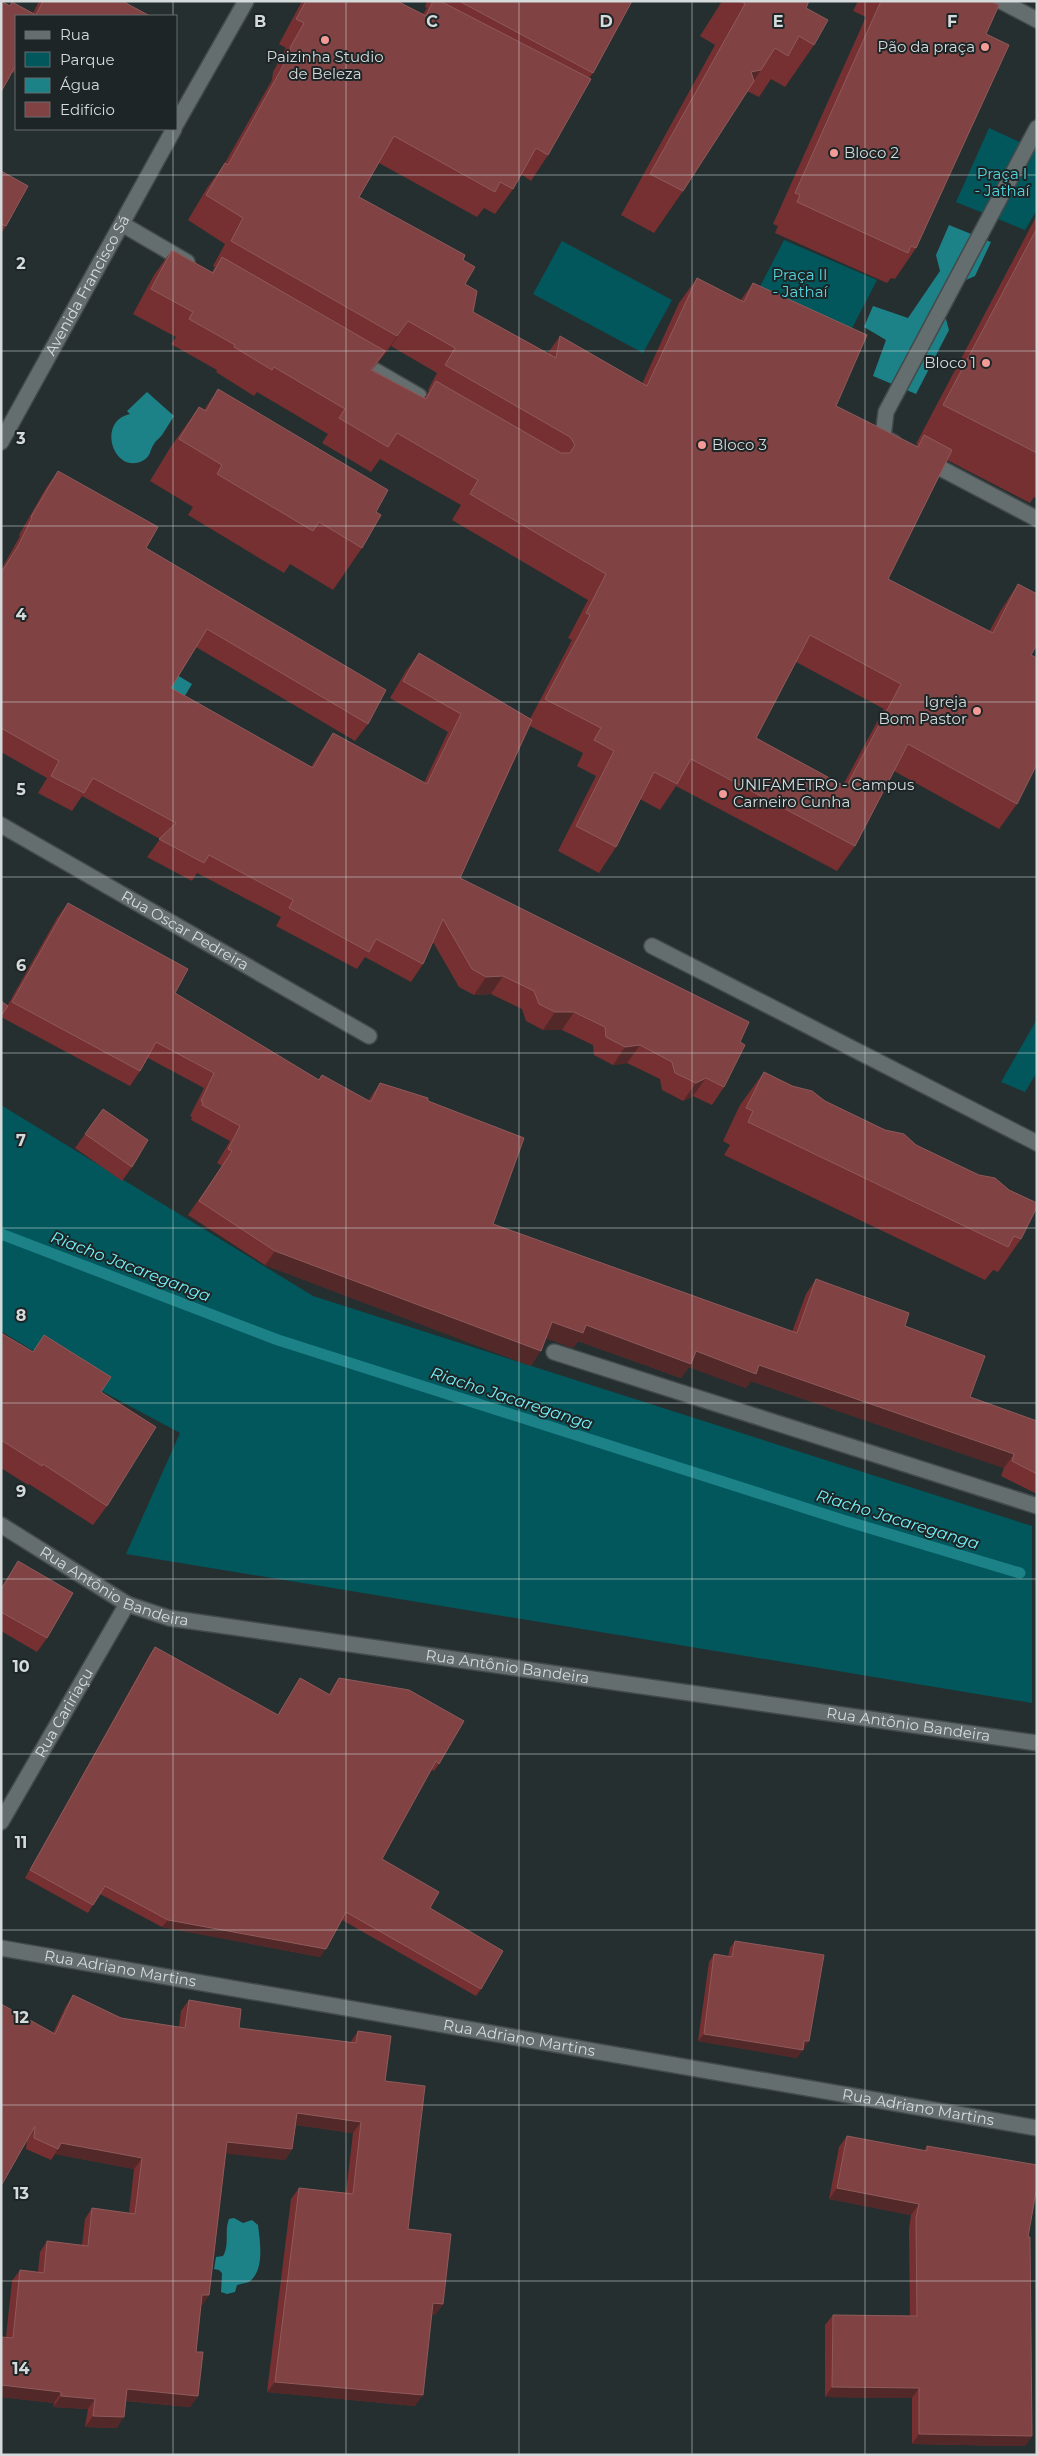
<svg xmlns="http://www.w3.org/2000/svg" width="1038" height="2456" font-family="Montserrat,sans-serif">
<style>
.green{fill:#01575c}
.water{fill:#1c8288}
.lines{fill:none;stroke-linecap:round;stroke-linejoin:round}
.stream{stroke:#1c8288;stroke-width:11}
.lane-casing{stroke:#424a4b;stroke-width:18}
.street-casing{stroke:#424a4b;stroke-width:18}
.secondary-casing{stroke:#424a4b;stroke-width:18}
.lane{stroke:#646e6f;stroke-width:15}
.street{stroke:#646e6f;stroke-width:15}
.secondary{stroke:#646e6f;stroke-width:15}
.wall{fill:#773031;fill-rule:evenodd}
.shaded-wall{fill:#522829}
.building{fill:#814243;stroke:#8e5a5b;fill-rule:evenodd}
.grid{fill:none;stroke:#d5dadb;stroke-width:1;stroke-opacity:0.55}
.poi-dot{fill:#f59b97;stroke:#1d2526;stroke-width:2}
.labels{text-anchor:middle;stroke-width:4;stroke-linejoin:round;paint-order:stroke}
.poi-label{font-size:15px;fill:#d5dadb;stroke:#1d2526;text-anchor:end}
.park-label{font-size:15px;fill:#55d5de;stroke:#1d2526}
.street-label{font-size:15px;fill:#d5dadb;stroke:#1d2526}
.water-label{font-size:16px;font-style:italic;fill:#74f1f9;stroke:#1d2526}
.grid-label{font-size:16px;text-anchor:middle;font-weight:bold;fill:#d5dadb;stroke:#1d2526;stroke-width:4;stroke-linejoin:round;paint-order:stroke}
</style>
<rect width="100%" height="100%" fill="#262f30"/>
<g class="green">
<polygon points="989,128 1037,150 1037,210 1025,230 956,202"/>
<polygon points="784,240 877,280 848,336 752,302"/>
<polygon points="562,241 672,300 643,353 533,294"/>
<polygon points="1037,1019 1037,1072 1025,1092 1001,1082"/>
<polygon points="1,1105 313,1296 1032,1526 1032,1703 126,1554 180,1433 74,1376 1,1331"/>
</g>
<g class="water">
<polygon points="949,225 991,242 975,276 957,284 944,312 949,330 916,394 873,376 886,340 864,327 873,306 908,318 940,271 936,255"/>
<path d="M 147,392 L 174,416 C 170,422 166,429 162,435 C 160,438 156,440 154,444 C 150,449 151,456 144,460 C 115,477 95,422 130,414 L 127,411 Z"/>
<polygon points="147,657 192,684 180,704"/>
<path d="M 234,2218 L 243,2223 L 252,2220 L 258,2225 C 260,2242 265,2270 249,2282 C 246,2283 240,2284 237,2285 L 235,2292 L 227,2294 L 221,2292 L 222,2273 L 219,2270 L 214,2269 L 216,2257 L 223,2256 C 230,2244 224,2231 229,2219 Z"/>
</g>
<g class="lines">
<polyline class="stream" points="1,1234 278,1340 846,1521 1020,1573"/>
<defs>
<g id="lane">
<polyline points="894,443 883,437 886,412 1037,128"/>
<polyline points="925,460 1037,519"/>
<polyline points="652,946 1037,1143"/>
</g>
<g id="street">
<polyline points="176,124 246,1"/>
<polyline points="122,224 187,262"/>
<polyline points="355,359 419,396"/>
<path id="s1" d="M 1,442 L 174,129"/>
<path id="s2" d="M 1,825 L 369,1036"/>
<polyline points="554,1352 1037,1506"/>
<path id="s3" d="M 1,1525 L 127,1604 L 169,1618 L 1037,1743"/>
<path id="s4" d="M 1,1822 L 127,1604"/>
<path id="s5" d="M 1,1948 L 1037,2128"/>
</g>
<polyline id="secondary" points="1001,1 1037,20"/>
</defs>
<use href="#lane" class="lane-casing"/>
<use href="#street" class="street-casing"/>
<use href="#secondary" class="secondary-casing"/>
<use href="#lane" class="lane"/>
<use href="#street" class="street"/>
<use href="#secondary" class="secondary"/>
</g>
<g class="wall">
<polygon points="39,1 122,1 150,16 16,16 16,74 12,72 9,6 12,2 33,13"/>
<path d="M 302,1 L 397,1 L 423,14 L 427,8 L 425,7 L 427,1 L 632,1 L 593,73 L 589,78 L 548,155 L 531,181 L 521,174 L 513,189 L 495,214 L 484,208 L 477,217 L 379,163 L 359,197 L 463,260 L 465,284 L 473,312 L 548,353 L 560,336 L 642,384 L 679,303 L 697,278 L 740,301 L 753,283 L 836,406 L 916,446 L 918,445 L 916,444 L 1037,215 L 1037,498 L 1034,497 L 1030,503 L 947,460 L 888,579 L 989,632 L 1001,610 L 1018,584 L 1031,655 L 1017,804 L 999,829 L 894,771 L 855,846 L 837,871 L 676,786 L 660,810 L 640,799 L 616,847 L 599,873 L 558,851 L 596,776 L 577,766 L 583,753 L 530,726 L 460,878 L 740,1042 L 724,1087 L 712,1105 L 693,1096 L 683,1101 L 662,1090 L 660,1079 L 627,1063 L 613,1065 L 594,1055 L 593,1045 L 562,1030 L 543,1030 L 526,1021 L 522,1009 L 491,994 L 474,995 L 459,987 L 433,942 L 423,964 L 411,982 L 365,957 L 357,969 L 276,926 L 281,917 L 197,873 L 192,881 L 147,857 L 160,839 L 82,796 L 72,811 L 38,793 L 47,778 L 1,752 L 1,570 L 20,536 L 19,535 L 46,488 L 58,471 L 146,548 L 368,724 L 355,741 L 196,647 L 171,688 L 311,767 L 321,751 L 333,733 L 424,783 L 448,732 L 390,698 L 406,671 L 419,653 L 530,719 L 572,640 L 568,638 L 588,600 L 452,520 L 461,505 L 380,459 L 371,472 L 322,443 L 328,434 L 257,392 L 254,396 L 216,372 L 217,370 L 171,344 L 176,337 L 133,314 L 154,275 L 172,250 L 212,272 L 215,267 L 213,266 L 225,244 L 188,220 L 207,188 L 225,163 L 272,80 L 273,72 L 286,48 L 279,44 ZM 391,346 L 437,373 L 428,390 L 429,391 L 424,398 L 372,370 ZM 796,662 L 884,709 L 843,785 L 756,738 Z"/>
<polygon points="722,1 809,1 806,8 814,45 785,87 771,79 759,97 747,91 683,191 654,233 621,215 715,45 700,36 714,14"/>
<polygon points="858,1 990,1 986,34 916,248 895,279 891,278 887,283 775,233 778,226 773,224 866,17 853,11"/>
<polygon points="1,171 6,226 1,234"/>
<polygon points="218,389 376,512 362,548 333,590 290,564 284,573 188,515 193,507 150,481 170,448 199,407 204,410"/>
<polygon points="68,903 175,993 318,1080 322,1075 368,1101 380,1083 428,1101 493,1224 792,1332 806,1294 816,1279 905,1326 970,1397 1037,1421 1037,1494 1001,1476 1004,1468 751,1381 746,1388 689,1367 681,1378 578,1341 573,1348 546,1338 531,1366 265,1265 188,1215 222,1166 217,1163 230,1141 191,1120 192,1117 190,1116 204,1088 148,1058 140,1071 130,1086 1,1017 57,918"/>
<polygon points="764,1072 825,1101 1021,1239 998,1272 993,1270 985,1280 724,1155 730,1145 723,1141 740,1105"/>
<polygon points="103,1109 132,1167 122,1181 75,1148"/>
<polygon points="1,1333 101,1392 107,1506 93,1525 29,1484 28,1485 1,1468"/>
<polygon points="18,1561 47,1638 37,1652 1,1631 1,1587"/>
<polygon points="155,1647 278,1715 300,1678 329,1694 334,1685 339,1678 439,1764 434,1771 431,1769 382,1859 430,1908 481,1989 476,1996 342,1920 320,1957 162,1927 100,1894 88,1913 25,1878 150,1654"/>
<polygon points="735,1941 804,2049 803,2048 797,2058 698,2041 709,1962 714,1954 728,1957 730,1948"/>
<polygon points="73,1995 121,2018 179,2027 181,2011 189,2000 239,2028 350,2043 358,2031 385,2081 408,2229 443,2304 435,2315 432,2314 415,2406 267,2392 291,2199 299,2188 346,2193 353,2133 296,2125 292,2149 285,2160 226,2153 209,2295 201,2306 196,2352 198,2396 190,2407 126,2401 117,2428 85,2427 88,2409 53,2407 54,2403 1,2397 1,2337 6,2337 12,2281 20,2270 38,2272 40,2252 47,2241 82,2245 85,2219 92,2208 129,2213 134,2169 55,2154 51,2160 26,2149 27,2140 53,2033 66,2006"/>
<polygon points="847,2136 924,2151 927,2146 1028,2237 1032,2436 1025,2446 912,2444 912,2398 825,2397 825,2325 833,2315 910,2316 909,2229 911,2215 829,2199 839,2147"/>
</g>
<g class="shaded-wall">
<polygon points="761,70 732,112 751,72"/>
<polygon points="408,321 391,346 379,362 397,336"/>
<polygon points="503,976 491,994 474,995 486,977"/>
<polygon points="555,1012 574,1012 562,1030 543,1030"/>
<polygon points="640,1045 627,1063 613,1065 625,1047"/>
<polygon points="706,1078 693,1096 683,1101 696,1083"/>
<polygon points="275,1251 541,1351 531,1366 265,1265"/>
<polygon points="552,1322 586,1325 759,1365 1014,1454 1004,1468 751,1381 746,1388 689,1367 681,1378 578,1341 573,1348 542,1337"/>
<polygon points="168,1920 326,1949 320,1957 162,1927"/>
<polygon points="704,2034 803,2050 797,2058 698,2041"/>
<polygon points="804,2041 809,2041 804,2049 799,2048"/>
<polygon points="297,2113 361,2122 353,2133 290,2124"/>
<polygon points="227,2142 292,2149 285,2160 219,2153"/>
<polygon points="61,2143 142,2158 134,2169 55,2154"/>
<polygon points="837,2188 919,2204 911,2215 829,2199"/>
<polygon points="202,2295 209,2295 202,2306 195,2305"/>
<polygon points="433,2303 443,2304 435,2315 425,2314"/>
<polygon points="275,2382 423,2395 415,2406 267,2392"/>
<polygon points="1,2385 61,2392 54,2403 1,2397"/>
<polygon points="832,2387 919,2388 912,2398 825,2397"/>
<polygon points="127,2389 198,2396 190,2407 120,2400"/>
<polygon points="61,2396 95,2399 88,2409 53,2407"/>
<polygon points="93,2416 124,2417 117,2428 85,2427"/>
<polygon points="919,2434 1032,2436 1025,2446 912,2444"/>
</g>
<g class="building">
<polygon points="1,1 10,6 12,2 36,15 43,1 122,1 150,16 16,16 16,65 1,92"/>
<path d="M 306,1 L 397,1 L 426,16 L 433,1 L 440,1 L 591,79 L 548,155 L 536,148 L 513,189 L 500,182 L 495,192 L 394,136 L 359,197 L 465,255 L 463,260 L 475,267 L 465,284 L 477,291 L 473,312 L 556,358 L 560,336 L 647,386 L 697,278 L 744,302 L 753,283 L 867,335 L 836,406 L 918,447 L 924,435 L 952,450 L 888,579 L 993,633 L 1018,584 L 1037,594 L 1037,644 L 1031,655 L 1037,658 L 1037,764 L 1017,804 L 908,744 L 855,846 L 691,759 L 677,784 L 654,772 L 616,847 L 576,826 L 614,751 L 594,740 L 601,728 L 545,699 L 590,615 L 586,613 L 606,574 L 470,494 L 478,480 L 397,433 L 388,447 L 339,418 L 345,409 L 274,367 L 272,370 L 234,347 L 235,345 L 189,319 L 193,312 L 151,289 L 172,250 L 213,273 L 222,257 L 385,351 L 371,370 L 426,399 L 436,381 L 561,453 L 570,453 L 575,445 L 570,437 L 445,365 L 455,348 L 408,321 L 397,336 L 231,241 L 243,218 L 206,195 L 225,163 L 228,165 L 289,55 L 291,46 L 304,23 L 296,19 ZM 810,635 L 901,684 L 846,787 L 756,738 Z"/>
<polygon points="459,1 632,1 593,73"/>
<polygon points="741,1 809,1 806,8 828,20 814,45 799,36 788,56 775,48 761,70 751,72 754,81 683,191 650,174 745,4"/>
<polygon points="881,1 990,1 999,5 986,34 1009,45 916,248 911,246 908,253 797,202 800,195 795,193"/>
<polygon points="1,171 28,186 6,226 1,224"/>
<polygon points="1037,228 1037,453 943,405"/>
<polygon points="218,389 388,490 376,512 381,515 362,548 319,522 313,531 217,474 222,465 179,439 199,407 206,411"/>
<polygon points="58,471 158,527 146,548 386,690 368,724 207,629 171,688 313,768 333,733 427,784 461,714 403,681 419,653 532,720 460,878 749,1022 740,1042 745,1045 724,1087 706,1078 696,1083 675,1073 672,1062 640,1045 625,1047 606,1037 605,1027 574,1012 555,1012 539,1004 534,991 503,976 486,977 472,969 443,919 423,964 376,939 369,952 289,908 293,900 209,855 204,863 159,839 176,823 93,778 84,793 51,776 59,761 1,728 1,573 18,546 32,518 31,517"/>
<polygon points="68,903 188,969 175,993 319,1080 322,1075 371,1102 380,1083 428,1098 428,1101 524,1138 493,1224 797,1333 816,1279 909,1313 905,1326 985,1356 970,1397 1037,1421 1037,1474 1012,1461 1014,1454 759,1365 756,1374 696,1351 691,1364 586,1325 583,1333 552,1322 541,1351 275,1251 199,1201 232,1151 228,1149 240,1126 202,1105 203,1102 201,1101 214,1073 156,1042 140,1071 12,1002"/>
<polygon points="1,1001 8,1006 1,1016"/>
<polygon points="764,1072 792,1086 812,1091 825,1101 885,1130 904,1134 916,1145 979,1175 995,1178 1009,1190 1037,1203 1037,1207 1021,1239 1014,1236 1008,1247 748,1122 753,1111 746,1108"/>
<polygon points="103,1109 148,1140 132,1167 85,1134"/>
<polygon points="1,1333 33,1352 44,1335 111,1377 101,1392 156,1427 107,1506 43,1464 42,1466 1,1440"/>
<polygon points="18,1561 73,1593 47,1638 1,1612 1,1590"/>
<polygon points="155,1647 278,1715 300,1678 330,1695 339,1678 409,1690 464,1721 439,1764 436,1761 382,1859 439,1892 430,1908 503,1951 481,1989 346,1912 326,1949 168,1920 105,1886 93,1905 30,1870"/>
<polygon points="735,1941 824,1955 809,2041 804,2041 803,2050 704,2034 714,1954 732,1957"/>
<polygon points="73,1995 121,2018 185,2028 189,2000 241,2009 239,2028 356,2043 358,2031 391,2036 385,2081 425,2086 408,2229 451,2234 443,2304 433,2303 423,2395 275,2382 299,2188 353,2194 361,2122 297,2113 292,2149 227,2142 209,2295 202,2295 196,2352 203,2352 198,2396 127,2389 124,2417 93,2416 95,2399 61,2396 61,2392 1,2385 1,2337 13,2338 20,2270 44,2273 47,2241 88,2246 92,2208 135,2214 142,2158 61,2143 58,2149 34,2138 35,2126 1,2186 1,2004 55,2034"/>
<polygon points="847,2136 927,2151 927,2146 1037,2165 1037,2186 1028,2237 1030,2237 1032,2436 919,2434 919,2388 832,2387 833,2315 917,2316 916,2218 919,2204 837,2188"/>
</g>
<path class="grid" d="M 173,1 L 173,16M 346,1 L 346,2455M 519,1 L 519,2455M 692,1 L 692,2455M 865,1 L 865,2455M 173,129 L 173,2455M 1,175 L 1037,175M 1,351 L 1037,351M 1,526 L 1037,526M 1,702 L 1037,702M 1,877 L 1037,877M 1,1053 L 1037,1053M 1,1228 L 1037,1228M 1,1403 L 1037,1403M 1,1579 L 1037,1579M 1,1754 L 1037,1754M 1,1930 L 1037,1930M 1,2105 L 1037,2105M 1,2281 L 1037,2281"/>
<g class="poi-dot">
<circle cx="325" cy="40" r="5"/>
<circle cx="985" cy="47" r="5"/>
<circle cx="834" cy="153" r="5"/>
<circle cx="986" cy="363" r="5"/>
<circle cx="702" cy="445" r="5"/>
<circle cx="977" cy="711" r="5"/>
<circle cx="723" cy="794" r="5"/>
</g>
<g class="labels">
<g class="poi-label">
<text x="975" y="52">Pão da praça</text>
<text x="325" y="62" text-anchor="middle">Paizinha Studio<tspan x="325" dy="17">de Beleza</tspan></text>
<text x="844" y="158" text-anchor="start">Bloco 2</text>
<text x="976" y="368">Bloco 1</text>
<text x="712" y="450" text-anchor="start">Bloco 3</text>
<text x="967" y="707">Igreja<tspan x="967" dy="17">Bom Pastor</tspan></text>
<text x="733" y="790" text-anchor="start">UNIFAMETRO - Campus<tspan x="733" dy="17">Carneiro Cunha</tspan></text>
</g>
<g class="park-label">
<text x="1002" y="179">Praça I<tspan x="1002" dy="17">- Jathaí</tspan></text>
<text x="800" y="280">Praça II<tspan x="800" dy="17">- Jathaí</tspan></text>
</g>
<g class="street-label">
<text dy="5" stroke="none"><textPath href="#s1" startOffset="179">Avenida Francisco Sá</textPath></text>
<text dy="5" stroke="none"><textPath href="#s2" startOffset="212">Rua Oscar Pedreira</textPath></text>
<text dy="5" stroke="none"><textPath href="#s3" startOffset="130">Rua Antônio Bandeira</textPath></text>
<text dy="5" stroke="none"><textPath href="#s3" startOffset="535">Rua Antônio Bandeira</textPath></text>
<text dy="5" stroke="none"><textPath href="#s4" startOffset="126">Rua Caririaçu</textPath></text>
<text dy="5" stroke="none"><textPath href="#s3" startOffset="940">Rua Antônio Bandeira</textPath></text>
<text dy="5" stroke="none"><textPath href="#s5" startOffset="121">Rua Adriano Martins</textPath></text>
<text dy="5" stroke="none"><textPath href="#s5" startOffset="526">Rua Adriano Martins</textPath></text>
<text dy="5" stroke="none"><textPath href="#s5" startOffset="931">Rua Adriano Martins</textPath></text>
</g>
<g class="water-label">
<text transform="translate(131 1266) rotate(21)" y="6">Riacho Jacareganga</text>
<text transform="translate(512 1398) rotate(18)" y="6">Riacho Jacareganga</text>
<text transform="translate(898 1519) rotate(17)" y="6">Riacho Jacareganga</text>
</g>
</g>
<g class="grid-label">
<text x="260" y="27">B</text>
<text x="432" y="27">C</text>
<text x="606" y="27">D</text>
<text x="778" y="27">E</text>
<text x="952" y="27">F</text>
<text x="21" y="269">2</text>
<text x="21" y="444">3</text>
<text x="21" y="620">4</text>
<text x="21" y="795">5</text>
<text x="21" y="971">6</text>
<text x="21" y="1146">7</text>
<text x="21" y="1321">8</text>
<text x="21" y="1497">9</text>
<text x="21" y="1672">10</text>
<text x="21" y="1848">11</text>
<text x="21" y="2023">12</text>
<text x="21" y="2199">13</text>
<text x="21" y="2374">14</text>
</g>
<rect width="1038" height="2456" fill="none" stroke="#d5dadb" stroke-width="5"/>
<rect x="15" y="15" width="162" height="115" fill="#1d2526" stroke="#676d6e"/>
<rect x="25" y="31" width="25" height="8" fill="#646e6f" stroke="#676d6e"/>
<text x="60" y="40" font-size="15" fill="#d5dadb">Rua</text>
<rect x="25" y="52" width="25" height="15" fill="#01575c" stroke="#676d6e"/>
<text x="60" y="65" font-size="15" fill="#d5dadb">Parque</text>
<rect x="25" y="78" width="25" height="15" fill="#1c8288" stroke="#676d6e"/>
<text x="60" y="90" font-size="15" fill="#d5dadb">Água</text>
<rect x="25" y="102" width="25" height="15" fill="#814243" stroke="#676d6e"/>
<text x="60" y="115" font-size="15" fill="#d5dadb">Edifício</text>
</svg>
